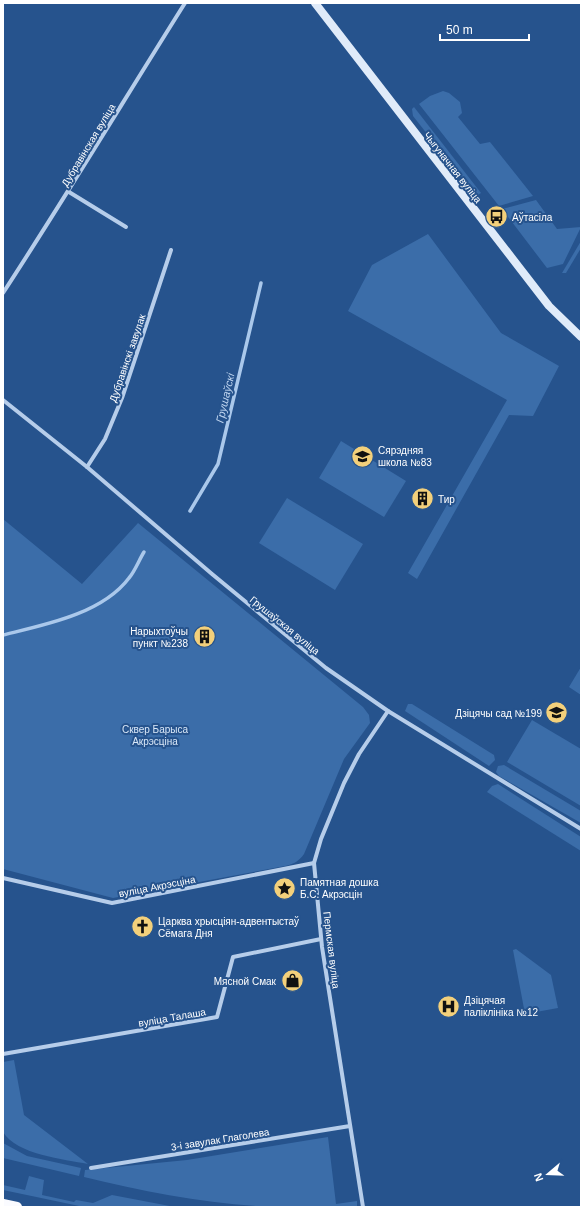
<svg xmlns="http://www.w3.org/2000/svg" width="584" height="1210" font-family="Arial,sans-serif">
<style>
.green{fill:#3b6da9}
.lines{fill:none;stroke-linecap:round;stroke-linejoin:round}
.stream{stroke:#aac8eb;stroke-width:3.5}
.street{stroke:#b6cdea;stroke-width:4}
.secondary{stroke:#e0ebf9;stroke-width:8}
.primary{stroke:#fafbff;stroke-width:10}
.labels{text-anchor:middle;stroke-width:4;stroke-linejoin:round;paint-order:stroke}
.street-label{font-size:10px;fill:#fff;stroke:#26538d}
.poi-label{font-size:10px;fill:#fff;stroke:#26538d;text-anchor:start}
.park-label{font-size:10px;fill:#dae8f8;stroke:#26538d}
.water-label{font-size:11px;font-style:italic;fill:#c2d7f1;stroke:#26538d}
</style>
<rect width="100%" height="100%" fill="#26538d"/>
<g class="green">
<polygon points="443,91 449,93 460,102 462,113 458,117 480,144 490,142 533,196 499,206 419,104 430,96"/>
<polygon points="414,107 481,193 478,195 473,192 413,116 412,109"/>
<polygon points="536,200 557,229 581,227 563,264 547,268 502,209"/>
<polygon points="428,234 501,333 559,366 533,416 509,415 417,579 408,573 507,400 348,311 372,265"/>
<polygon points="581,241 581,248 566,273 562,273"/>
<polygon points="341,441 406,481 384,517 319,478"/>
<polygon points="287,498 363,544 335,590 259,543"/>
<path d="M 3,519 L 82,584 L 138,523 L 363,707 L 369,715 L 370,723 L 344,759 L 304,854 C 299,861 294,864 285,866 L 113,898 L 3,869 Z"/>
<polygon points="581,667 581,695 569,687"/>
<polygon points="408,704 412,704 494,755 495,760 489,766 405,711"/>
<polygon points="532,720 581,749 581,806 507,762"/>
<polygon points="504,765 581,811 581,823 499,776 496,772 498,766"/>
<polygon points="498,784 581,837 581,851 487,792 492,786"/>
<polygon points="516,949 551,975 558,1008 525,1014 513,950"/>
<path d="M 14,1060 L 24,1115 L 88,1164 C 64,1159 17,1155 3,1132 L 3,1062 Z"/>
<path d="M 328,1137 L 336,1204 L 357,1201 L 357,1207 C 329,1207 300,1208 271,1207 C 208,1204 145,1192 84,1177 L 85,1170 L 187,1160 Z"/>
<polygon points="3,1143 27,1156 81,1168 79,1176 3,1158"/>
<polygon points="29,1176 44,1180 42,1195 74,1202 76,1200 93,1203 112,1195 175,1207 84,1207 3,1190 3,1185 25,1190"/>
</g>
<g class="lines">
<g class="stream">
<polyline points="190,511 218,464 261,283"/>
<path d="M 3,635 C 44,625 102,614 129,578 C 135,571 139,560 144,552"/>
</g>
<g class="street">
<polyline points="69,192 126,227"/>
<path d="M 3,293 C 65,198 124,100 185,3"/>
<polyline points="3,400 87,467 212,574 326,668 388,711 581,829"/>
<polyline points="87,467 105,439 122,398 171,250"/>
<polyline points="3,878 112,903 314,863"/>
<polyline points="3,1054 217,1017 233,957 321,939"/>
<polyline points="91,1168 350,1126"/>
<polyline points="363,1207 322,947 314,863 321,839 344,783 359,754 388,711"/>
</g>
<polyline class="secondary" points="315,3 549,306 581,337"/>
<polyline class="primary" points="3,1204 17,1207"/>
</g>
<defs>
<symbol id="bus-disc" viewBox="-11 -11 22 22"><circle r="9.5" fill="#f3d07b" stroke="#26538d"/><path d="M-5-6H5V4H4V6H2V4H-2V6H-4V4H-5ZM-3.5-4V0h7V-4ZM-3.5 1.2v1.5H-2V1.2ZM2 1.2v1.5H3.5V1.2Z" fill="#111"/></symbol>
<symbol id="school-disc" viewBox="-11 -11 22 22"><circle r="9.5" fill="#f3d07b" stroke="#26538d"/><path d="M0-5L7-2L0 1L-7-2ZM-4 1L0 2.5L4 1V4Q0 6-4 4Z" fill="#111"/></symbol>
<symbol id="building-disc" viewBox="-11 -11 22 22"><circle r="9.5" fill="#f3d07b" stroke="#26538d"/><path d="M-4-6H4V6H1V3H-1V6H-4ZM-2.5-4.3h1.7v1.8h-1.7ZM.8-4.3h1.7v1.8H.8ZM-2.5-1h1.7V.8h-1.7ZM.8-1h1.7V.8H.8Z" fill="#111"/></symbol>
<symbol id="sight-disc" viewBox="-11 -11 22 22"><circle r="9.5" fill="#f3d07b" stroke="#26538d"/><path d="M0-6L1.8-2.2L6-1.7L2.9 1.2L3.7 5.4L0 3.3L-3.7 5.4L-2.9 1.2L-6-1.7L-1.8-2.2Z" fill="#111"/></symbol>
<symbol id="church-disc" viewBox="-11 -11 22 22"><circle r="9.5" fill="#f3d07b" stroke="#26538d"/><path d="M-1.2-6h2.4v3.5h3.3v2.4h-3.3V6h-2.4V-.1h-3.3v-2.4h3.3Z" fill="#111"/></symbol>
<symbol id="shop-disc" viewBox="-11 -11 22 22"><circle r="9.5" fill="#f3d07b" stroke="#26538d"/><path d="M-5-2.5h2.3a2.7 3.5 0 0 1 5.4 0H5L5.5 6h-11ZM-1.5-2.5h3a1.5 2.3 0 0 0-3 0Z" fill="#111"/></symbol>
<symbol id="hospital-disc" viewBox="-11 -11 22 22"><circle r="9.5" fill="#f3d07b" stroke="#26538d"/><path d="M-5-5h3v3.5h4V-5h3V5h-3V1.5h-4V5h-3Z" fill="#111"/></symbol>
</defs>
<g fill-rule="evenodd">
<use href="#bus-disc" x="484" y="204" width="25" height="25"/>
<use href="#school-disc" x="350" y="444" width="25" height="25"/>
<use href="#building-disc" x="410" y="486" width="25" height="25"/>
<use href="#building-disc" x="192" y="624" width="25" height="25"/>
<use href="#school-disc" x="544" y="700" width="25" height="25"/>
<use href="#sight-disc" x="272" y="876" width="25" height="25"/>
<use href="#church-disc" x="130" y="914" width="25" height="25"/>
<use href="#shop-disc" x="280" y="968" width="25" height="25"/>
<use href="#hospital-disc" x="436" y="994" width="25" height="25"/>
</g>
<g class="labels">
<g class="street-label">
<text transform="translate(88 145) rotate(-59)" y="4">Дубравінская вуліца</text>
<text transform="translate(453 167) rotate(52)" y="4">Чыгуначная вуліца</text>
<text transform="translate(127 358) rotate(-71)" y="4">Дубравінскі завулак</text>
<text transform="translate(285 625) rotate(39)" y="4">Грушаўская вуліца</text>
<text transform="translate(157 886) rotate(-11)" y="4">вуліца Акрэсціна</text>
<text transform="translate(332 950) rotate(83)" y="4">Пермская вуліца</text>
<text transform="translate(172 1017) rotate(-10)" y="4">вуліца Талаша</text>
<text transform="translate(220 1139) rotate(-9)" y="4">3-і завулак Глаголева</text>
</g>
<g class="poi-label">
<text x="512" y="221">Аўтасіла</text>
<text x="378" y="454">Сярэдняя<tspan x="378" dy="12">школа №83</tspan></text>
<text x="438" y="503">Тир</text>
<text x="188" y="635" text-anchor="end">Нарыхтоўчы<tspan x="188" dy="12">пункт №238</tspan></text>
<text x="542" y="717" text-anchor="end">Дзіцячы сад №199</text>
<text x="300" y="886">Памятная дошка<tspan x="300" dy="12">Б.С. Акрэсцін</tspan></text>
<text x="158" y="925">Царква хрысціян-адвентыстаў<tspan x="158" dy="12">Сёмага Дня</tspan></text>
<text x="276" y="985" text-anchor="end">Мясной Смак</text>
<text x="464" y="1004">Дзіцячая<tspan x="464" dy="12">паліклініка №12</tspan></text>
</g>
<g class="park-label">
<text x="155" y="733">Сквер Барыса<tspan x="155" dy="12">Акрэсціна</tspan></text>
</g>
<g class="water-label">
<text transform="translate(225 398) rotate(-77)" y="4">Грушаўскі</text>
</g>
</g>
<rect width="584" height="1210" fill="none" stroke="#ffffff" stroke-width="8"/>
<g transform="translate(548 1174) rotate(251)" stroke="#26538d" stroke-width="3" paint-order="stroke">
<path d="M0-3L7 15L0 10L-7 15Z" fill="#ffffff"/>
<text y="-6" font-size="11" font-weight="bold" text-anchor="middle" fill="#ffffff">N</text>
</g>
<path d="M440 34v6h89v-6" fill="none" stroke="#ffffff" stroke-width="2"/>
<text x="446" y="34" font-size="12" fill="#ffffff" stroke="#26538d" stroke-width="3" paint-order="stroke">50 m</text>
</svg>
